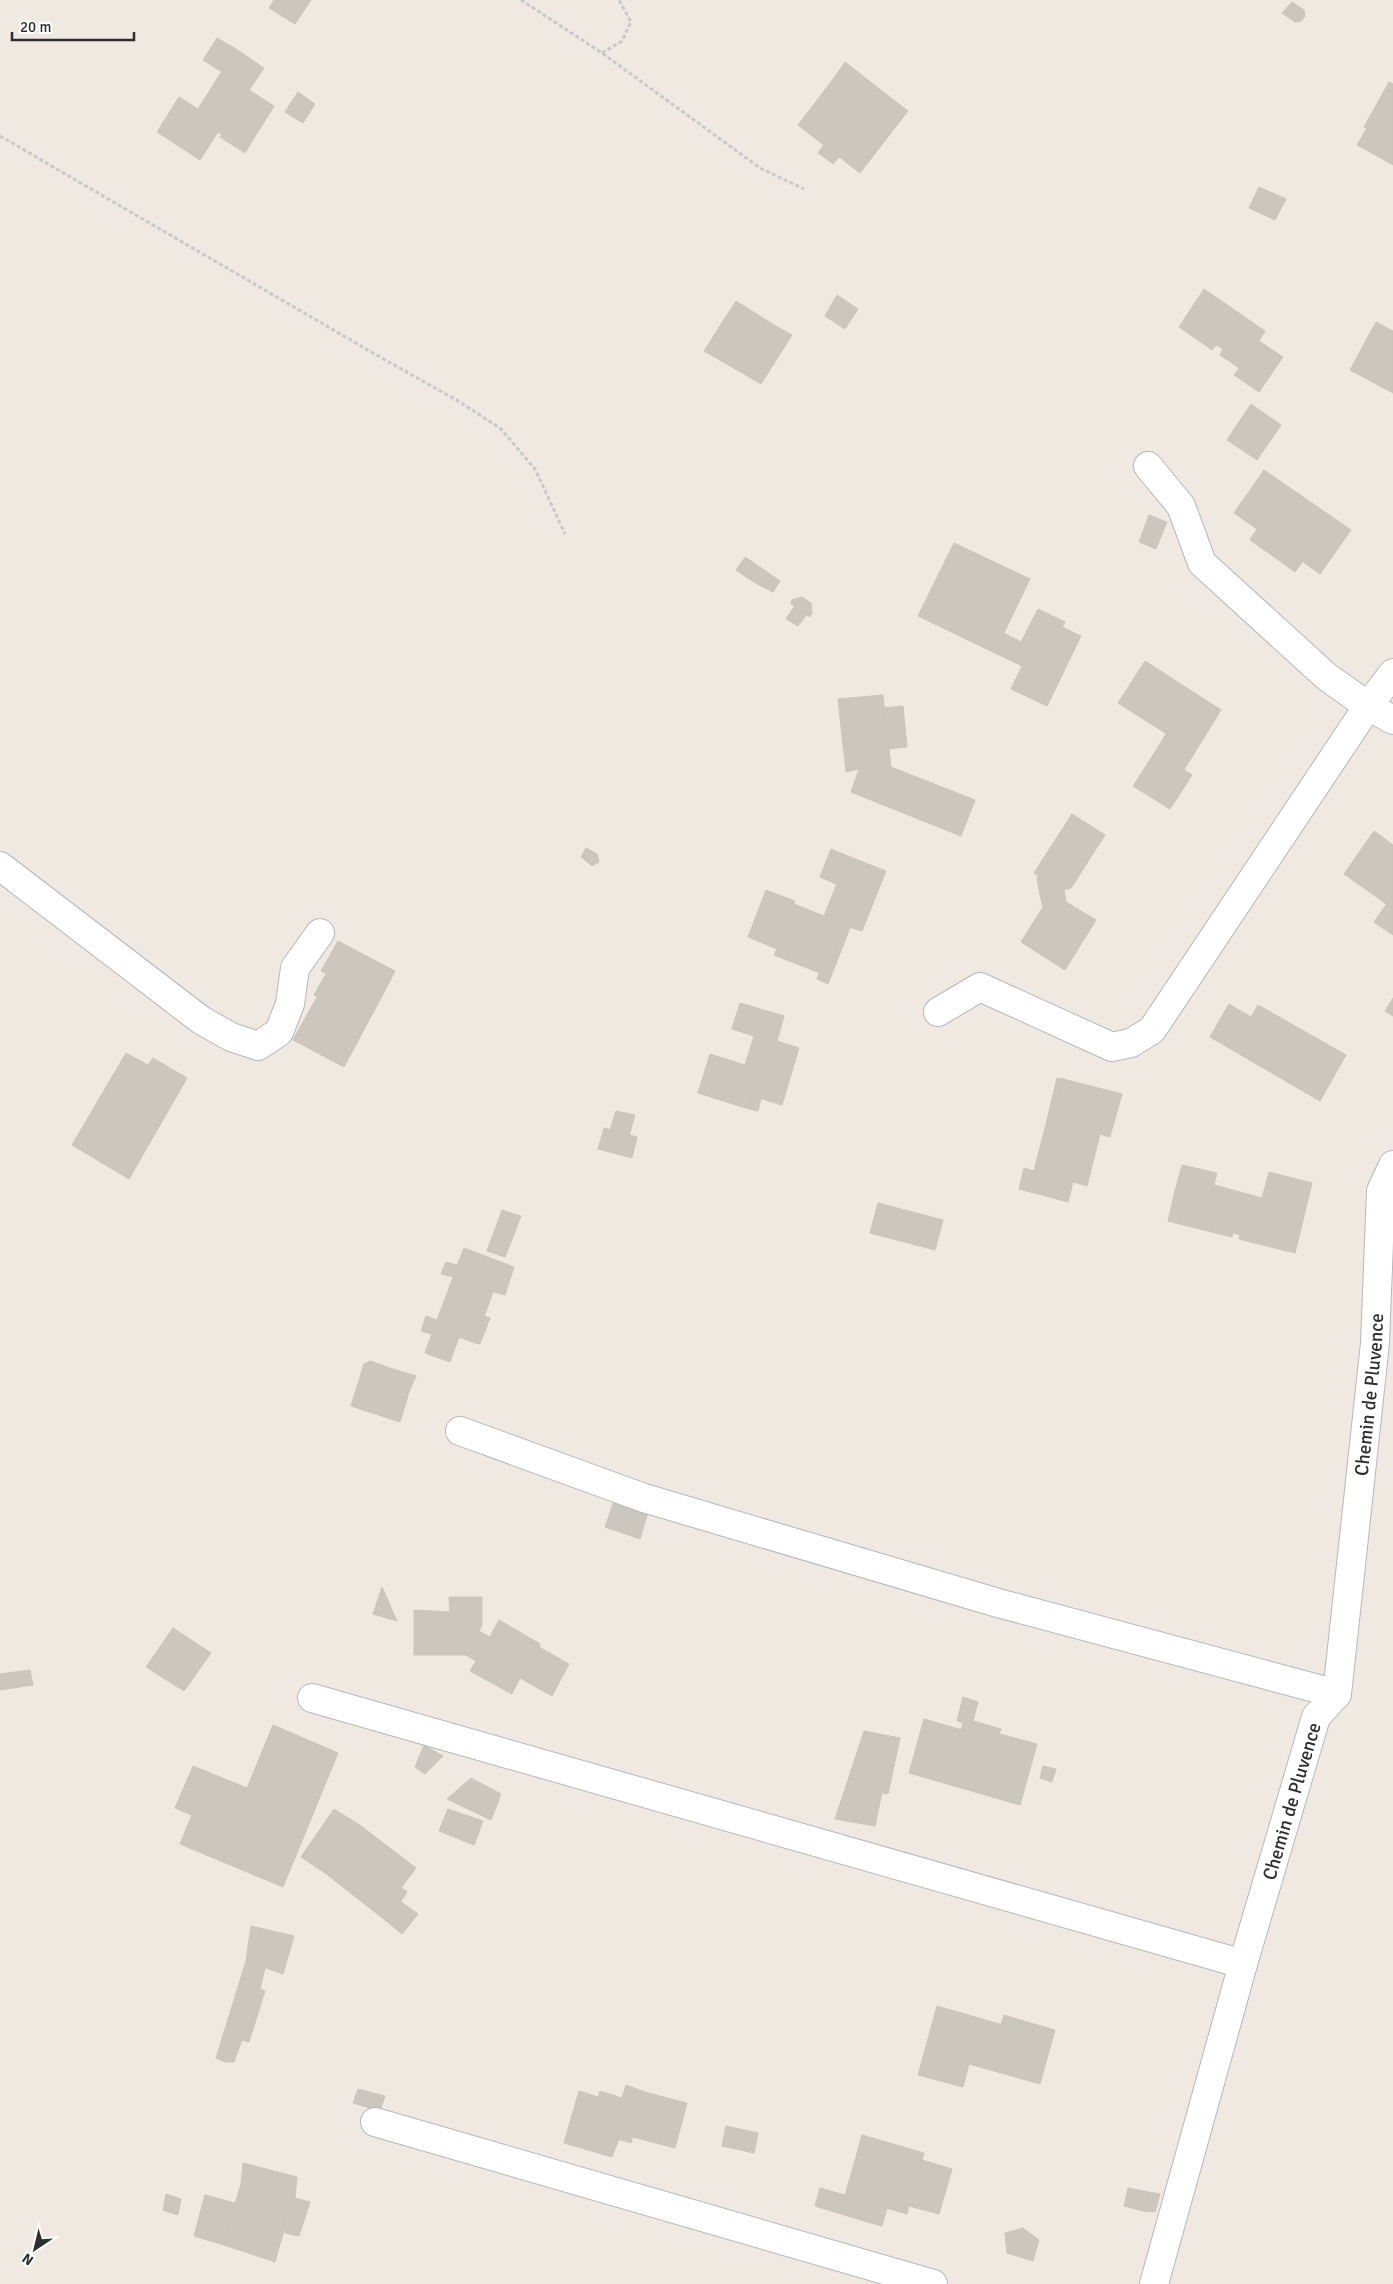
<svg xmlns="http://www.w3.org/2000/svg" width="1393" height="2284" font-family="Signika,sans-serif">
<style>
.building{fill:#cbc7bf;stroke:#cbc5ba}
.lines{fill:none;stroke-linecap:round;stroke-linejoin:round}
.minor-casing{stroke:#b4b7c1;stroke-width:30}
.path{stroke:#c9c9c9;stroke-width:3;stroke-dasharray:4 2.5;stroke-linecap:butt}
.minor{stroke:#fff;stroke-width:28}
.labels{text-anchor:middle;stroke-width:4;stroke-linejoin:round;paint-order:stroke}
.street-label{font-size:19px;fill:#2e2e2e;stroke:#fff}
</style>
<rect width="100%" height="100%" fill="#efe9e1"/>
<g class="building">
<polygon points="274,0 311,0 295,24 269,8"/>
<polygon points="1292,2 1304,10 1305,16 1301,21 1295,22 1282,13"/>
<polygon points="217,38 236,49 222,72 203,60"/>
<polygon points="236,49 264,68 249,90 274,106 251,143 226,127 221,134 218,132 200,160 157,132 179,97 198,109"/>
<polygon points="845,62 882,91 867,110 831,82"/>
<polygon points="831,82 867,110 882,91 908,111 860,173 798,125"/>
<polygon points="1389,82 1393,84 1393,144 1390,142 1381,158 1357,145 1367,128 1364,127"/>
<polygon points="298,92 315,104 303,123 285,112"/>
<polygon points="226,127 251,143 245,153 220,137"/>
<polygon points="1390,142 1393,144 1393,165 1381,158"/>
<polygon points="824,145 839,157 833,164 818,153"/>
<polygon points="1259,187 1286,199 1275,220 1249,208"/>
<polygon points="1204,289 1265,331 1259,341 1283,357 1259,392 1234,375 1239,368 1220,355 1223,349 1216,345 1212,350 1179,327"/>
<polygon points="837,295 858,309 845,329 825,316"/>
<polygon points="736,301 774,325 744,374 704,351"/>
<polygon points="1376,322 1393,331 1393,393 1350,370"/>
<polygon points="774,325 792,335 761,384 744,374"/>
<polygon points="1251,404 1281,425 1257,460 1227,440"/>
<polygon points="1264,470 1351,530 1320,574 1278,544 1270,554 1250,540 1257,529 1234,513"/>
<polygon points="1149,515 1167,522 1156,549 1139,542"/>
<polygon points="954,543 1030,579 1004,633 1021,642 1038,609 1065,622 1062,627 1081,636 1047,706 1011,689 1022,666 918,616"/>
<polygon points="1278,544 1303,561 1295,572 1270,554"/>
<polygon points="745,557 757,565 749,579 736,570"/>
<polygon points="757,565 770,574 763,587 749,579"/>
<polygon points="770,574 780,581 773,592 763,587"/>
<polygon points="802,597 811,603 812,613 810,617 791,604 792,600"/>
<polygon points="794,607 807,614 798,626 786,619"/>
<polygon points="1145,661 1221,710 1184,770 1192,775 1170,809 1133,786 1155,752 1159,754 1170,736 1118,703"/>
<polygon points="883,695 891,767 975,800 961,836 851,792 859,769 846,772 838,699"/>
<polygon points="903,706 907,747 889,749 884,708"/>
<polygon points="1166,734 1170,736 1159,754 1155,752"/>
<polygon points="1072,814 1105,835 1071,888 1064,890 1066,902 1096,920 1065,970 1021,942 1043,907 1049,906 1046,894 1040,895 1037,878 1038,875 1034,873"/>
<polygon points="1374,831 1393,845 1393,935 1374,922 1390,899 1381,893 1378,898 1344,874"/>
<polygon points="586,848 597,854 599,862 592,866 581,857"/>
<polygon points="831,849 848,856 836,884 820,877"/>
<polygon points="848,856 886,871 862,931 845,926 825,975 774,955 777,949 748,937 766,890 795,901 794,904 824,916"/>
<polygon points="1381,893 1390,899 1386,904 1378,898"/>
<polygon points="1046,894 1049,906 1043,907 1040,895"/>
<polygon points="845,926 850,928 828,984 817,979 819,973 825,975"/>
<polygon points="338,941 395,971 390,981 334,948"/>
<polygon points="334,948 351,959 339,979 321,971"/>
<polygon points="351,959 390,981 344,1067 293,1040 317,997 314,995 326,974 339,979"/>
<polygon points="1393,998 1393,1016 1385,1011"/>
<polygon points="740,1003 784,1016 777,1041 799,1048 782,1105 752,1096 749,1109 698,1093 710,1054 745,1065 754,1036 732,1029"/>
<polygon points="1229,1004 1251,1017 1258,1005 1346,1055 1320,1101 1210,1037"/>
<polygon points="126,1053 148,1065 153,1058 187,1078 129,1179 72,1145"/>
<polygon points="1057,1078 1063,1079 1053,1121 1047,1120"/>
<polygon points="1063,1079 1122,1094 1110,1137 1100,1134 1087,1186 1073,1182 1068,1202 1019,1189 1024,1168 1034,1171 1047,1120 1053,1121"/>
<polygon points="752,1096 761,1099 758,1111 749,1109"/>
<polygon points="616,1111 635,1115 629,1136 610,1130"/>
<polygon points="604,1128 637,1137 632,1158 598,1149"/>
<polygon points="1182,1165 1217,1173 1210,1199 1175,1191"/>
<polygon points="1269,1172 1312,1183 1295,1253 1239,1239 1240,1235 1233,1233 1232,1237 1168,1221 1175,1191 1210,1199 1214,1185 1262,1198"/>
<polygon points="878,1203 943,1220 935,1250 870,1233"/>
<polygon points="502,1210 521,1216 505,1257 487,1251"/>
<polygon points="464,1248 514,1267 505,1295 494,1292 494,1289 454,1275 453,1277 441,1274 446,1262 457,1265"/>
<polygon points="454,1275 494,1289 475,1343 434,1328"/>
<polygon points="426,1316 437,1320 431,1334 421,1331"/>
<polygon points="484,1316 490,1318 480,1344 475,1343"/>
<polygon points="434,1328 459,1337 450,1362 425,1353"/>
<polygon points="370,1361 393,1369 389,1386 409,1392 400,1422 351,1406 364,1364"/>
<polygon points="393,1369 416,1376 409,1392 389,1386"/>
<polygon points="614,1501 648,1512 640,1539 605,1527"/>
<polygon points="382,1587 397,1621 373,1614"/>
<polygon points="449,1597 482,1597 482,1625 479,1631 490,1637 499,1620 540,1644 539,1647 569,1664 552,1696 520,1678 512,1694 470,1671 480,1654 470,1648 466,1655 414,1655 414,1610 450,1612"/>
<polygon points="173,1628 211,1653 184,1691 146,1667"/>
<polygon points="470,1648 480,1654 476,1661 466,1655"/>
<polygon points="30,1670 33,1685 0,1690 0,1674"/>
<polygon points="963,1697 978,1702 973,1721 1001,1729 997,1740 961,1730 963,1723 957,1721"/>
<polygon points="924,1719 997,1740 1000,1734 1037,1744 1020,1805 909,1773"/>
<polygon points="273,1725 338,1753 283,1887 180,1844 192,1815 175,1808 193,1766 247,1788"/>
<polygon points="864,1731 900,1738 888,1794 846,1786"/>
<polygon points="424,1745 443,1756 425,1774 415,1767"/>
<polygon points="1043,1766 1056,1769 1052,1782 1040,1778"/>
<polygon points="471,1778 501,1794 491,1820 447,1799"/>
<polygon points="846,1786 882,1792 875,1826 835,1819"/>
<polygon points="334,1809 361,1826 325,1873 301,1857"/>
<polygon points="448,1809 483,1821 474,1845 439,1831"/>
<polygon points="361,1826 416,1868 380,1916 325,1873"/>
<polygon points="400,1887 407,1892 401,1901 393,1896"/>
<polygon points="393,1896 418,1914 402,1934 380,1916"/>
<polygon points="251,1926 294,1936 283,1974 246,1961"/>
<polygon points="246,1961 265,1968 260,1989 265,1991 249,2042 242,2040 234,2062 225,2062 216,2058"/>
<polygon points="937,2006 1031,2033 1034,2024 1055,2030 1040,2084 969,2064 963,2087 918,2075"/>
<polygon points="1004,2015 1034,2024 1031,2033 1001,2024"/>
<polygon points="626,2085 648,2093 646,2100 685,2111 675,2148 633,2137 634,2132 623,2128 612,2157 564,2143 577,2098 596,2103 600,2091 622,2098"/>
<polygon points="358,2089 385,2096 380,2111 353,2103"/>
<polygon points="579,2091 598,2097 596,2103 577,2098"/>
<polygon points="648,2093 687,2103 685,2111 646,2100"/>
<polygon points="726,2126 758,2133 754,2153 722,2146"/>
<polygon points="623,2128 634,2132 631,2143 618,2139"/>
<polygon points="862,2135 924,2153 919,2170 857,2153"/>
<polygon points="857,2153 919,2170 922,2160 952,2169 939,2214 909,2206 907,2214 869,2203 864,2221 815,2206 820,2188 845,2195"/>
<polygon points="243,2163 297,2177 295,2198 241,2184"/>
<polygon points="241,2184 295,2198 280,2244 227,2231"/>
<polygon points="1128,2188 1149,2192 1143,2211 1124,2206"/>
<polygon points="1149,2192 1160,2194 1155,2212 1143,2211"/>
<polygon points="166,2194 181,2199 178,2215 163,2210"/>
<polygon points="205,2195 235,2203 227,2231 231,2232 227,2246 194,2236"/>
<polygon points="295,2198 310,2202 299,2236 285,2233"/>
<polygon points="869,2203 887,2208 882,2226 864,2221"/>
<polygon points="1023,2228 1039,2240 1033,2261 1007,2253 1005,2233"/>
<polygon points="231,2232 260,2238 257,2250 277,2255 275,2262 227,2246"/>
<polygon points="260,2238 280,2244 277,2255 257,2250"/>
</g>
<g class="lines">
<defs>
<g id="minor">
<polyline points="1148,466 1181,506 1202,563 1327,677 1368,706 1393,720"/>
<polyline points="0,866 201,1020 231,1037 258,1046 279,1032 290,1004 295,968 320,933"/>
<polyline points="938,1012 980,987 1112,1047 1131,1043 1152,1030 1368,706 1393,673"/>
<polyline points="460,1431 644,1498 998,1603 1337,1694"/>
<polyline points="312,1698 1243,1964"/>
<polyline points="375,2122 933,2284"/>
<path id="s1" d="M 1154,2284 L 1243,1964 L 1316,1717 L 1337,1694 L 1375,1343 L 1381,1191 L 1393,1165"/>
</g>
</defs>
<use href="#minor" class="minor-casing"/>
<g class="path">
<polyline points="521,0 602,53 760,168 804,189"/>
<polyline points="602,53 622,41 631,22 619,0"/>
<polyline points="0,136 373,353 460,402 501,429 535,469 565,534"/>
</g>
<use href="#minor" class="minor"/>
</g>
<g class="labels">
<g class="street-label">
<text dy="7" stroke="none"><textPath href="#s1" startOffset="922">Chemin de Pluvence</textPath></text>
<text dy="7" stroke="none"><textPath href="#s1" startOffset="502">Chemin de Pluvence</textPath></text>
</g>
</g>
<g transform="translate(35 2249) rotate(215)" stroke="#ffffff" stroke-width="4" paint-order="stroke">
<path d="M0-4L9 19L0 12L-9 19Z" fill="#2e2e2e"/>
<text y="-8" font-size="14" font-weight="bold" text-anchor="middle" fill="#2e2e2e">N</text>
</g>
<path d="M12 32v8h122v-8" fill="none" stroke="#2e2e2e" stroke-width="2.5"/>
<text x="20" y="32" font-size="15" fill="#2e2e2e" stroke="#ffffff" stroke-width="4" paint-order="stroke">20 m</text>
</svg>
